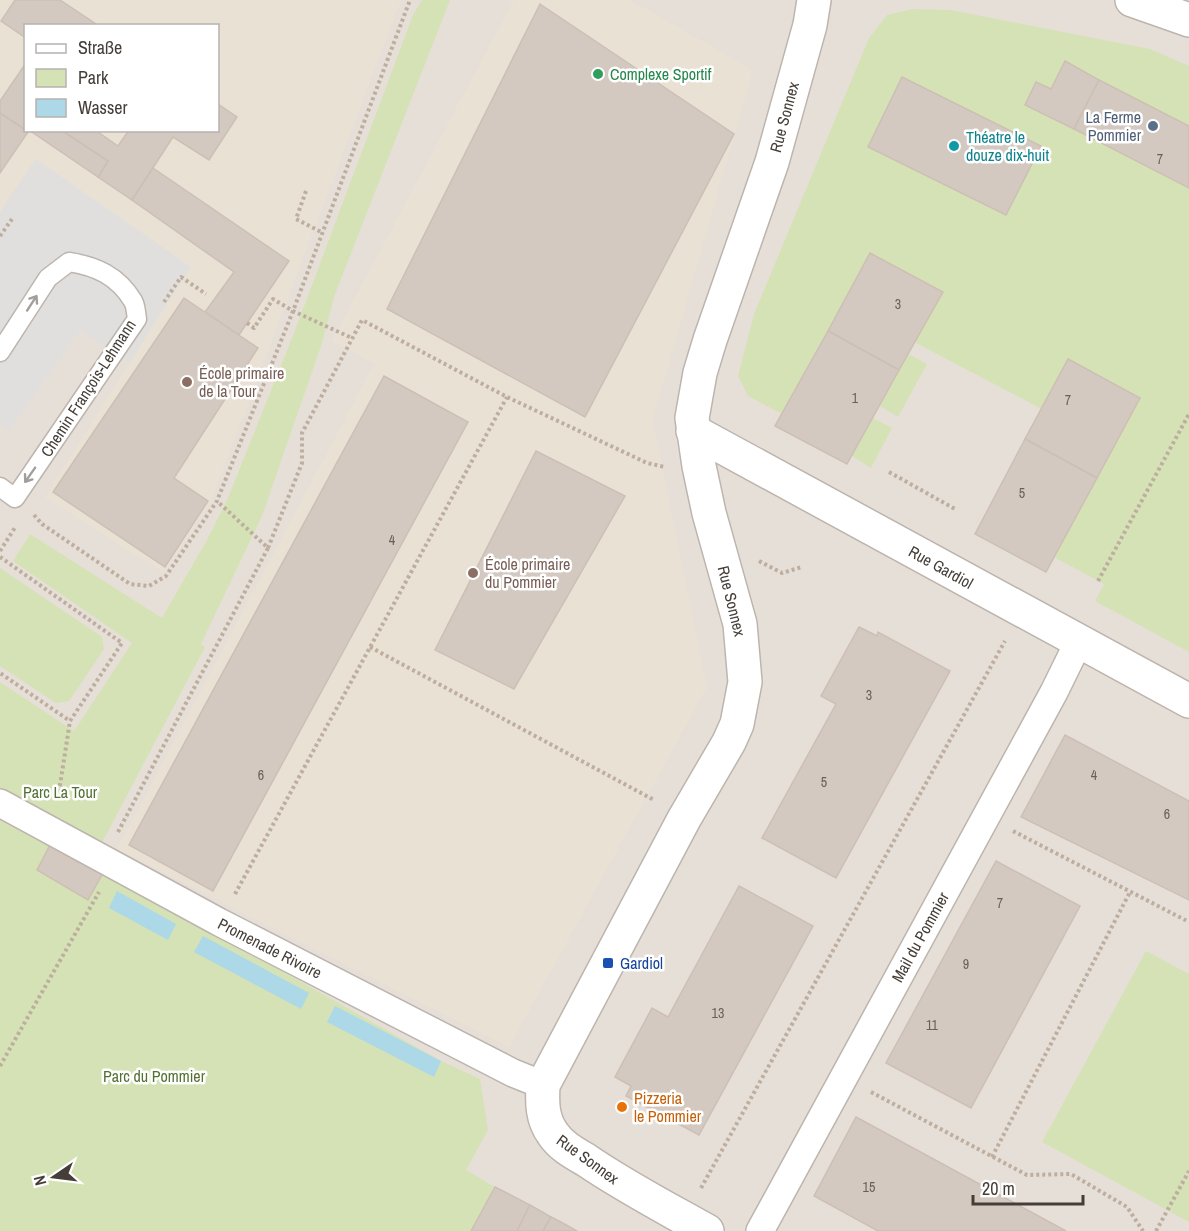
<svg xmlns="http://www.w3.org/2000/svg" width="1189" height="1231" font-family="'Archivo Narrow',sans-serif">
<style>
.residential{fill:#e6dfd8;fill-rule:evenodd}
.education{fill:#eae1d5;fill-rule:evenodd}
.green{fill:#d5e2b6}
.parking{fill:#e1dfdd}
.water{fill:#acd8e8}
.building{fill:#d3c9c0;stroke:#cdbfb4;stroke-width:1.5}
.lines{fill:none;stroke-linecap:round;stroke-linejoin:round}
.service-casing{stroke:#bdb5ad;stroke-width:21}
.pedestrian-casing{stroke:#bdb5ad;stroke-width:30}
.minor-casing{stroke:#bdb5ad;stroke-width:36}
.tertiary-casing{stroke:#bdb5ad;stroke-width:36}
.path{stroke:#bdae9f;stroke-width:4;stroke-dasharray:3 3;stroke-linecap:butt}
.service{stroke:#fff;stroke-width:18}
.pedestrian{stroke:#fff;stroke-width:27}
.minor{stroke:#fff;stroke-width:33}
.tertiary{stroke:#fff;stroke-width:33}
.oneway{stroke:#a29e9c}
.leisure-dot{fill:#2e9e5b;stroke:#fff;stroke-width:2}
.service-dot{fill:#5c6f8a;stroke:#fff;stroke-width:2}
.culture-dot{fill:#0f9aa8;stroke:#fff;stroke-width:2}
.education-dot{fill:#8d6e63;stroke:#fff;stroke-width:2}
.transit-dot{fill:#1a4fb4;stroke:#fff;stroke-width:2}
.food-dot{fill:#e8710a;stroke:#fff;stroke-width:2}
.labels{text-anchor:middle;stroke-width:5;stroke-linejoin:round;paint-order:stroke}
.number-label{font-size:14px;fill:#68615a}
.leisure-label{font-size:16px;fill:#27864d;stroke:#fff;text-anchor:start}
.street-label{font-size:16px;fill:#453e38;stroke:#fff}
.service-label{font-size:16px;fill:#4e5e75;stroke:#fff;text-anchor:end}
.culture-label{font-size:16px;fill:#0d838f;stroke:#fff;text-anchor:start}
.education-label{font-size:16px;fill:#785e54;stroke:#fff;text-anchor:start}
.park-label{font-size:16px;fill:#537132;stroke:#fff}
.transit-label{font-size:16px;fill:#164399;stroke:#fff;text-anchor:start}
.food-label{font-size:16px;fill:#c56008;stroke:#fff;text-anchor:start}
</style>
<rect width="100%" height="100%" fill="#f3eee9"/>
<path class="residential" d="M 0,0 L 1189,0 L 1189,1231 L 0,1231 ZM 26,26 L 218,26 L 218,130 L 26,130 Z"/>
<g class="education">
<path d="M 0,0 L 401,0 L 211,501 L 164,573 L 45,497 L 190,267 L 35,159 L 0,212 ZM 26,26 L 218,26 L 218,130 L 26,130 Z"/>
<polygon points="514,0 630,0 753,70 653,420 707,687 509,1047 117,849 374,364 332,341"/>
</g>
<g class="green">
<polygon points="422,0 450,0 334,297 322,343 262,516 201,644 205,647 104,839 89,862 441,1061 480,1079 488,1130 466,1170 495,1187 471,1231 0,1231 0,682 74,731 132,643 13,561 30,534 162,618 207,540 228,498 296,328 413,15"/>
<polygon points="913,9 951,10 1150,49 1189,66 1189,652 1095,601 1104,584 1054,557 1140,399 1042,409 914,342 942,291 870,253 782,414 748,396 738,376 754,314 869,38 887,15"/>
<polygon points="908,354 927,364 898,417 880,406"/>
<polygon points="873,418 892,428 871,468 852,456"/>
<polygon points="0,568 102,637 104,649 69,701 56,703 0,666"/>
<polygon points="1146,951 1189,974 1189,1222 1042,1142"/>
</g>
<polygon class="parking" points="36,159 191,267 129,362 80,330 9,431 0,425 0,212"/>
<g class="water">
<polygon points="117,891 176,924 168,940 109,908"/>
<polygon points="203,936 309,993 301,1009 194,952"/>
<polygon points="335,1006 441,1061 434,1077 327,1022"/>
</g>
<g class="building">
<polygon points="15,0 60,0 99,26 26,26 26,38 1,21"/>
<polygon points="540,4 734,134 585,417 387,309"/>
<polygon points="1065,61 1099,80 1074,129 1025,105 1036,82 1051,89"/>
<polygon points="26,63 26,130 0,113 0,101"/>
<polygon points="902,77 1041,146 1006,215 868,147"/>
<polygon points="1099,80 1189,126 1189,188 1074,129"/>
<polygon points="218,104 237,117 209,160 173,137 132,200 98,177 108,161 61,130 95,130 118,146 129,130 218,130"/>
<polygon points="0,113 28,132 0,173"/>
<polygon points="29,130 61,130 108,161 98,177"/>
<polygon points="153,168 289,261 239,335 205,312 234,272 132,200"/>
<polygon points="870,253 943,292 899,370 828,331"/>
<polygon points="184,298 258,348 174,478 208,501 165,567 53,492"/>
<polygon points="828,331 899,370 847,464 775,426"/>
<polygon points="1068,359 1140,398 1097,478 1025,439"/>
<polygon points="384,376 468,422 213,891 129,845"/>
<polygon points="1025,439 1097,478 1046,572 975,534"/>
<polygon points="536,451 625,496 514,689 435,650"/>
<polygon points="859,627 877,636 878,632 950,671 836,878 762,838 836,704 821,696"/>
<polygon points="1065,735 1189,801 1189,900 1021,817"/>
<polygon points="51,843 103,873 88,900 37,870"/>
<polygon points="996,861 1080,906 971,1108 886,1063"/>
<polygon points="739,886 813,926 699,1135 626,1096 631,1086 615,1077 652,1008 668,1017"/>
<polygon points="856,1117 1066,1231 878,1231 814,1196"/>
<polygon points="495,1187 530,1205 517,1231 471,1231"/>
<polygon points="530,1205 551,1217 543,1231 517,1231"/>
<polygon points="551,1217 559,1221 577,1231 543,1231"/>
</g>
<g class="lines">
<defs>
<path id="service" d="M 0,352 L 48,278 L 69,262 C 96,266 118,276 133,301 C 136,306 136,314 137,319 L 15,498 L 0,487"/>
<g id="pedestrian">
<polyline points="0,803 219,922 513,1073 543,1085"/>
<polyline points="760,1231 1054,692 1079,641"/>
</g>
<g id="minor">
<polyline points="693,431 1189,701"/>
<path d="M 707,1231 C 666,1208 624,1186 586,1160 C 574,1153 561,1146 553,1134 C 542,1119 542,1103 543,1085 L 684,819 L 729,742 L 737,724 L 745,682 L 740,624 L 709,513 L 699,466 L 692,418 L 700,373 L 710,340 L 772,162 L 810,25 L 814,0"/>
</g>
<polyline id="tertiary" points="1132,0 1189,20"/>
</defs>
<use href="#service" class="service-casing"/>
<use href="#pedestrian" class="pedestrian-casing"/>
<use href="#minor" class="minor-casing"/>
<use href="#tertiary" class="tertiary-casing"/>
<g class="path">
<polyline points="306,191 296,219 323,233"/>
<polyline points="0,236 12,219"/>
<polyline points="164,302 181,277 206,294"/>
<polyline points="247,323 254,328 273,299 293,311 352,338"/>
<polyline points="889,472 955,509"/>
<polyline points="34,515 42,524 130,584 149,586 166,576 217,501 293,311 410,0"/>
<polyline points="268,548 302,463 302,433 362,320 507,397 647,463 665,467"/>
<polyline points="0,551 16,526"/>
<polyline points="0,557 122,643 70,721 0,673"/>
<polyline points="759,561 782,573 802,567"/>
<polyline points="1098,581 1189,414"/>
<polyline points="370,647 654,800"/>
<polyline points="58,798 70,721"/>
<polyline points="1013,831 1189,922"/>
<polyline points="118,832 268,548 217,501"/>
<polyline points="235,894 507,397"/>
<polyline points="0,1066 99,892"/>
<polyline points="871,1092 1027,1175 1071,1174 1127,1207 1143,1231"/>
<polyline points="992,1157 1130,892"/>
<polyline points="701,1188 1005,641"/>
<polyline points="1156,1231 1189,1171"/>
</g>
<use href="#service" class="service"/>
<use href="#pedestrian" class="pedestrian"/>
<use href="#minor" class="minor"/>
<use href="#tertiary" class="tertiary"/>
</g>
<defs><path id="oneway-shaft" d="M-6 0H5M1.5-3L5.5 0L1.5 3" fill="none" stroke-width="1.6" stroke-linecap="round" stroke-linejoin="round" transform="scale(1.5)"/></defs>
<g class="oneway">
<use href="#oneway-shaft" transform="translate(32 303) rotate(-57)"/>
<use href="#oneway-shaft" transform="translate(30 475) rotate(125)"/>
</g>
<circle class="leisure-dot" cx="598" cy="74" r="6"/>
<circle class="service-dot" cx="1153" cy="126" r="6"/>
<circle class="culture-dot" cx="954" cy="146" r="6"/>
<g class="education-dot">
<circle cx="187" cy="382" r="6"/>
<circle cx="473" cy="573" r="6"/>
</g>
<rect class="transit-dot" x="602" y="957" width="12" height="12" rx="3"/>
<circle class="food-dot" cx="622" cy="1107" r="6"/>
<g class="labels">
<g class="number-label">
<text x="1160" y="164">7</text>
<text x="898" y="309">3</text>
<text x="855" y="403">1</text>
<text x="1068" y="405">7</text>
<text x="1022" y="498">5</text>
<text x="392" y="545">4</text>
<text x="869" y="700">3</text>
<text x="261" y="780">6</text>
<text x="1094" y="780">4</text>
<text x="824" y="787">5</text>
<text x="1167" y="819">6</text>
<text x="1000" y="908">7</text>
<text x="966" y="969">9</text>
<text x="718" y="1018">13</text>
<text x="932" y="1030">11</text>
<text x="869" y="1192">15</text>
</g>
<g class="leisure-label">
<text x="610" y="80">Complexe Sportif</text>
</g>
<g class="street-label">
<text transform="translate(784 117) rotate(-75)" y="6">Rue Sonnex</text>
<text transform="translate(88 388) rotate(-57)" y="6">Chemin François-Lehmann</text>
<text transform="translate(941 567) rotate(29)" y="6">Rue Gardiol</text>
<text transform="translate(732 601) rotate(76)" y="6">Rue Sonnex</text>
<text transform="translate(920 937) rotate(-61)" y="6">Mail du Pommier</text>
<text transform="translate(270 948) rotate(27)" y="6">Promenade Rivoire</text>
<text transform="translate(588 1159) rotate(36)" y="6">Rue Sonnex</text>
</g>
<g class="service-label">
<text x="1141" y="123">La Ferme<tspan x="1141" dy="18">Pommier</tspan></text>
</g>
<g class="culture-label">
<text x="966" y="143">Théatre le<tspan x="966" dy="18">douze dix-huit</tspan></text>
</g>
<g class="education-label">
<text x="199" y="379">École primaire<tspan x="199" dy="18">de la Tour</tspan></text>
<text x="485" y="570">École primaire<tspan x="485" dy="18">du Pommier</tspan></text>
</g>
<g class="park-label">
<text x="60" y="798">Parc La Tour</text>
<text x="154" y="1082">Parc du Pommier</text>
</g>
<g class="transit-label">
<text x="620" y="969">Gardiol</text>
</g>
<g class="food-label">
<text x="634" y="1104">Pizzeria<tspan x="634" dy="18">le Pommier</tspan></text>
</g>
</g>
<rect x="24" y="24" width="195" height="108" fill="#ffffff" stroke="#b5b2af" stroke-width="1.5"/>
<rect x="36" y="44" width="30" height="9" fill="#ffffff" stroke="#b5b2af" stroke-width="1.5"/>
<text x="78" y="54" font-size="18" fill="#453e38">Straße</text>
<rect x="36" y="69" width="30" height="18" fill="#d5e2b6" stroke="#b5b2af" stroke-width="1.5"/>
<text x="78" y="84" font-size="18" fill="#453e38">Park</text>
<rect x="36" y="99" width="30" height="18" fill="#acd8e8" stroke="#b5b2af" stroke-width="1.5"/>
<text x="78" y="114" font-size="18" fill="#453e38">Wasser</text>
<g transform="translate(54 1177) rotate(256)" stroke="#ffffff" stroke-width="4.5" paint-order="stroke">
<path d="M0-4.5L10 22L0 15L-10 22Z" fill="#453e38"/>
<text y="-9" font-size="16" font-weight="bold" text-anchor="middle" fill="#453e38">N</text>
</g>
<path d="M973 1195v9h110v-9" fill="none" stroke="#453e38" stroke-width="3"/>
<text x="982" y="1195" font-size="18" fill="#453e38" stroke="#ffffff" stroke-width="4.5" paint-order="stroke">20 m</text>
</svg>
